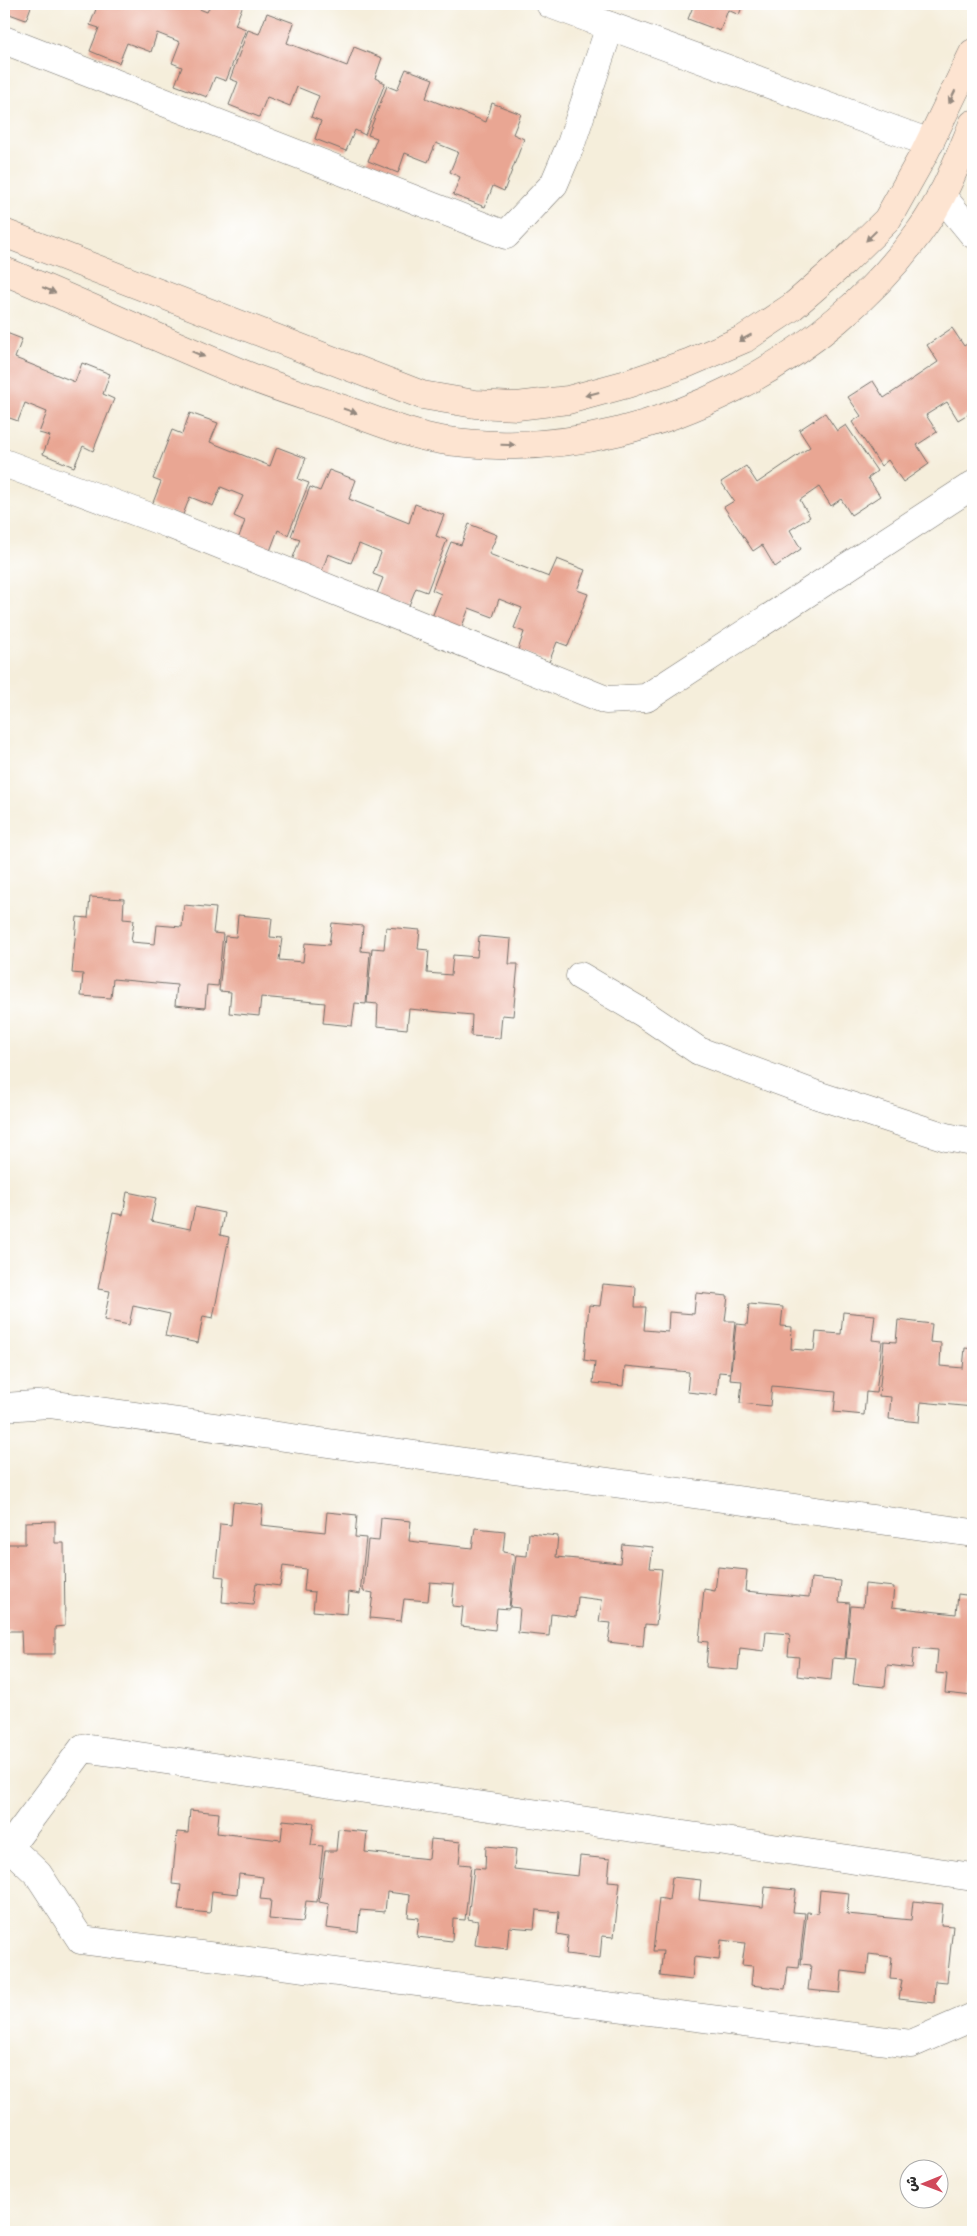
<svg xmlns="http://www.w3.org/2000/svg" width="977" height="2236" font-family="'Shantell Sans','Playpen Sans Arabic',sans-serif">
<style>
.building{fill:#e9a693}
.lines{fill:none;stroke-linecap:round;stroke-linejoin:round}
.street-casing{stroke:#726f69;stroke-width:29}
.secondary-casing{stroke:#726f69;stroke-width:29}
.street{stroke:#fff;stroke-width:28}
.secondary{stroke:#fde4d1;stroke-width:28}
.oneway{fill:#94887e}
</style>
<rect width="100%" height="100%" fill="#fff"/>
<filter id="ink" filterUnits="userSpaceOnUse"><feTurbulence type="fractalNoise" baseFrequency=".02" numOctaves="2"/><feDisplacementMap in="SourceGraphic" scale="10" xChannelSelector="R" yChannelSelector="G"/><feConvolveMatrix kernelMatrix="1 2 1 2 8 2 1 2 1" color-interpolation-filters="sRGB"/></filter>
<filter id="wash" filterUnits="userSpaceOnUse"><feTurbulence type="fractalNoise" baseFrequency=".0096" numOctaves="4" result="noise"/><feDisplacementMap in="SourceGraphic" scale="20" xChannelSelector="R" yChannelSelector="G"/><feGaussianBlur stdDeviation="1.12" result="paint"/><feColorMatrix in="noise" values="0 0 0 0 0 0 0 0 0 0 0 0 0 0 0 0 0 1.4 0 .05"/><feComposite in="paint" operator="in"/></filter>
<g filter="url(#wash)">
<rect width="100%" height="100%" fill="#f5eedb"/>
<g id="blocks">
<g class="building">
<polygon points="4,4 32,4 26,20 4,12"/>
<polygon points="98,4 187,4 207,12 211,4 241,4 243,5 235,25 246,29 226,81 215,77 207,97 175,85 182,67 172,63 180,42 157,33 151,52 127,43 119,63 90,51 99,28 90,25"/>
<polygon points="694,4 743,4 739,15 728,10 720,31 688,19"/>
<polygon points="267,13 294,23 287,43 347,66 354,47 382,58 375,78 385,83 365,135 355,130 346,151 315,139 321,121 311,117 319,96 297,87 290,106 267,97 259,117 229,105 238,82 230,79 248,30 259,34"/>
<polygon points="406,69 433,79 426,98 486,122 492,103 521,114 513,134 524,139 504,191 493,186 485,207 453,195 460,177 450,172 458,152 436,143 428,162 405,153 398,173 368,161 377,138 368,135 387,86 397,90"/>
<polygon points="952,328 964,346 973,340 973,422 968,414 958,420 947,402 926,415 937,432 917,445 929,464 903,482 888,460 881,466 852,422 861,416 848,397 873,381 884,398 938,362 927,345"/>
<polygon points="4,332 22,339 15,358 75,382 82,363 110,374 103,394 114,399 93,451 83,446 74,467 43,454 50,436 39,433 47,412 25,403 18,421 4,416"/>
<polygon points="190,413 218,423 210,442 270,466 277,447 306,458 298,479 309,483 288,535 278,530 270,551 238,539 245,521 234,516 243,496 221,487 213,506 190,497 182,517 152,505 161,482 153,479 172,430 182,434"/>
<polygon points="825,413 837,431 846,425 877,471 868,478 880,496 851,515 841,499 831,506 819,487 800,500 810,517 790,530 801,549 775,567 762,545 753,551 724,507 734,501 721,482 746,466 757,483 810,447 799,430"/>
<polygon points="329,470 356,480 349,499 409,523 415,504 444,515 436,536 447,540 427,592 416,588 408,608 376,596 383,578 373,574 381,553 359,544 351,563 328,554 321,574 291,563 300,539 291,536 310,487 320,491"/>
<polygon points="469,524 497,535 489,554 549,577 557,559 585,570 577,590 588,594 568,646 557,642 549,662 518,650 524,632 514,628 522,608 499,599 493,617 469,608 461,629 432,617 441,594 432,590 451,542 461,545"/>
<polygon points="90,897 124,899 123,919 134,920 131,942 155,944 157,925 182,927 184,905 216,908 213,933 223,934 218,986 207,985 205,1008 175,1005 177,985 113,979 111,998 81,996 83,974 72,973 77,917 88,918"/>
<polygon points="238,915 272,918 270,937 282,938 279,960 303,962 305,943 329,945 332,923 363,926 361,951 370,952 366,1004 355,1003 352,1026 323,1023 325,1003 261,997 259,1016 229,1013 231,992 219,991 225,936 236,937"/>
<polygon points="386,927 420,930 418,949 429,950 427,973 451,975 453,955 477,957 479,936 511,939 509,964 518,964 513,1016 502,1015 500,1038 471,1036 472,1015 409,1009 407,1029 377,1026 378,1004 367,1003 372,948 384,949"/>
<polygon points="127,1192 156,1198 151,1221 190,1229 195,1207 224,1213 220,1235 229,1237 213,1318 203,1316 198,1343 165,1336 170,1314 133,1306 129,1325 104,1320 110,1291 98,1289 113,1213 123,1215"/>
<polygon points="603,1284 636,1287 635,1307 646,1307 644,1330 668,1332 669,1312 694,1314 696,1293 728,1296 725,1321 735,1321 730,1373 719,1372 717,1395 687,1392 689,1372 625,1366 623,1386 593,1383 595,1362 584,1360 589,1305 600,1306"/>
<polygon points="749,1304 783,1307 781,1326 792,1327 791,1349 814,1351 816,1332 841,1334 843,1312 875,1315 872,1340 882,1341 876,1393 866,1392 864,1415 834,1412 836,1392 772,1386 770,1406 740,1403 742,1381 730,1380 736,1324 747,1325"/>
<polygon points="898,1320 932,1324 930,1342 941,1343 940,1366 963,1368 965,1348 973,1349 973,1407 921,1402 919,1422 889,1419 891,1397 879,1396 884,1341 896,1342"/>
<polygon points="233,1502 263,1505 261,1525 325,1532 327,1512 357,1515 355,1537 366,1538 360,1594 349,1592 347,1614 313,1611 315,1592 304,1591 306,1569 283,1566 280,1586 256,1583 253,1605 222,1602 224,1577 215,1576 220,1524 231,1525"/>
<polygon points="381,1518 411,1521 409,1541 472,1548 475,1528 505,1531 503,1552 514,1554 509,1609 497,1608 495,1630 461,1626 463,1607 452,1606 454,1584 430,1582 428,1601 404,1599 401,1621 370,1618 373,1593 363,1591 368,1540 379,1541"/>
<polygon points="55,1521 55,1543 64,1543 65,1626 55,1627 55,1654 22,1654 21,1631 4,1631 4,1544 25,1544 25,1522"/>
<polygon points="529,1533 558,1536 556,1557 620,1563 622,1544 653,1547 650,1568 662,1569 656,1625 645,1624 643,1646 608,1642 611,1623 599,1622 602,1600 578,1597 576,1617 551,1614 549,1636 518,1633 520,1608 510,1607 516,1555 527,1556"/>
<polygon points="718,1567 747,1570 745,1591 809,1597 811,1578 841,1581 839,1602 850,1603 845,1659 833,1658 831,1680 797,1676 799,1657 788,1656 790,1634 766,1632 764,1651 740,1648 738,1670 706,1667 708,1642 699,1641 704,1589 715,1591"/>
<polygon points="865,1584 894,1587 892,1607 956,1614 958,1594 973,1596 973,1696 945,1693 947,1674 936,1673 938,1650 914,1648 912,1668 887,1665 885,1687 853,1684 856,1659 846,1658 851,1606 863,1607"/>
<polygon points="190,1810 219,1813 217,1833 281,1840 283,1820 314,1823 311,1845 323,1846 317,1902 306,1901 303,1922 269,1919 271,1900 260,1899 263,1877 239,1874 237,1894 212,1891 210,1913 178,1910 181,1885 172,1884 177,1832 188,1833"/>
<polygon points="338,1829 367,1832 365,1852 429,1859 431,1839 461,1842 459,1864 471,1865 465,1920 453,1919 452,1941 417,1937 419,1918 408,1917 410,1895 387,1892 385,1912 360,1910 358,1932 326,1928 329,1904 319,1902 325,1851 336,1851"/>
<polygon points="486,1846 516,1849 514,1869 578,1876 580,1856 610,1859 608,1881 620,1882 614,1937 602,1936 600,1958 566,1954 568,1936 557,1934 559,1912 536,1910 534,1929 509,1927 507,1949 475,1945 478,1921 468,1919 474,1868 485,1869"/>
<polygon points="672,1877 701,1880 699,1900 763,1907 765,1887 796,1890 793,1912 805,1913 799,1968 788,1967 785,1989 751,1985 753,1966 742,1965 745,1943 721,1940 719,1960 694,1957 692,1980 660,1976 663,1951 653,1951 659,1898 669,1900"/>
<polygon points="820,1890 849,1893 847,1914 911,1920 913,1901 943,1904 941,1925 953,1926 947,1982 935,1981 934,2003 899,1999 902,1980 890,1979 892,1957 869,1954 867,1974 842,1971 840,1993 808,1990 811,1965 801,1964 807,1912 818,1913"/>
</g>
</g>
</g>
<g filter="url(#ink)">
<use href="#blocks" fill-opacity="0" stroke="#726f69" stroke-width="1"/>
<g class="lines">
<defs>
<g id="street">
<polyline points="550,4 930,143"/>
<polyline points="4,40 506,235 554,184 571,144 610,26"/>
<polyline points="941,195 973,234"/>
<polyline points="4,463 169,524 606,700 646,698 973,485"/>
<polyline points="580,976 643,1013 699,1051 817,1095 946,1137 973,1142"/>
<polyline points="4,1407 49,1404 973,1533"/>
<polyline points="4,1842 38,1874 81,1940 911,2044 973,2017"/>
<polyline points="10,1846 83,1748 973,1877"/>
</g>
<g id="secondary">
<polyline points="4,233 422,395 475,404 517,406 568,400 627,384 688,363 744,339 792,307 844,262 887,220 924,154 973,53"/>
<path d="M 4,271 C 87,305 168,343 251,377 C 281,389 312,398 343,409 C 368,418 393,428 418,435 C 443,442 471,444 497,445 C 656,450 828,360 920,231 C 943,200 958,160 973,124"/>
</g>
</defs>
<use href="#street" class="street-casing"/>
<use href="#secondary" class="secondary-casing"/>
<use href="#street" class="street"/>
<use href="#secondary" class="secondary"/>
</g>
<defs><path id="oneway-solid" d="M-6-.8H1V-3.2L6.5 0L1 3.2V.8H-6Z" transform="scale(1.25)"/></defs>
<g class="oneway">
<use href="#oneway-solid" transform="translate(952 97) rotate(116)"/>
<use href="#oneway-solid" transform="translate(871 236) rotate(136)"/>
<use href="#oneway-solid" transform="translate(49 290) rotate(23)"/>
<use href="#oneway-solid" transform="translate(745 338) rotate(151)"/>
<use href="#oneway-solid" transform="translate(198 354) rotate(23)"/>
<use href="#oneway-solid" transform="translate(592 394) rotate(165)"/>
<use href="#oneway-solid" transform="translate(350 411) rotate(19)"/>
<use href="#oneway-solid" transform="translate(508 445) rotate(2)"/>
</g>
</g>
<rect width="977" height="2236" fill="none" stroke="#fff" stroke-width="20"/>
<g transform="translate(924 2184) rotate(269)"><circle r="24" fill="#ffffff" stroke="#aaaaaa"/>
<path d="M0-4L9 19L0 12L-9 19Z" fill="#d1495b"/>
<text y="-8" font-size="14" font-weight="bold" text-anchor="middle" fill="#2b2b2b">ش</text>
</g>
</svg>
